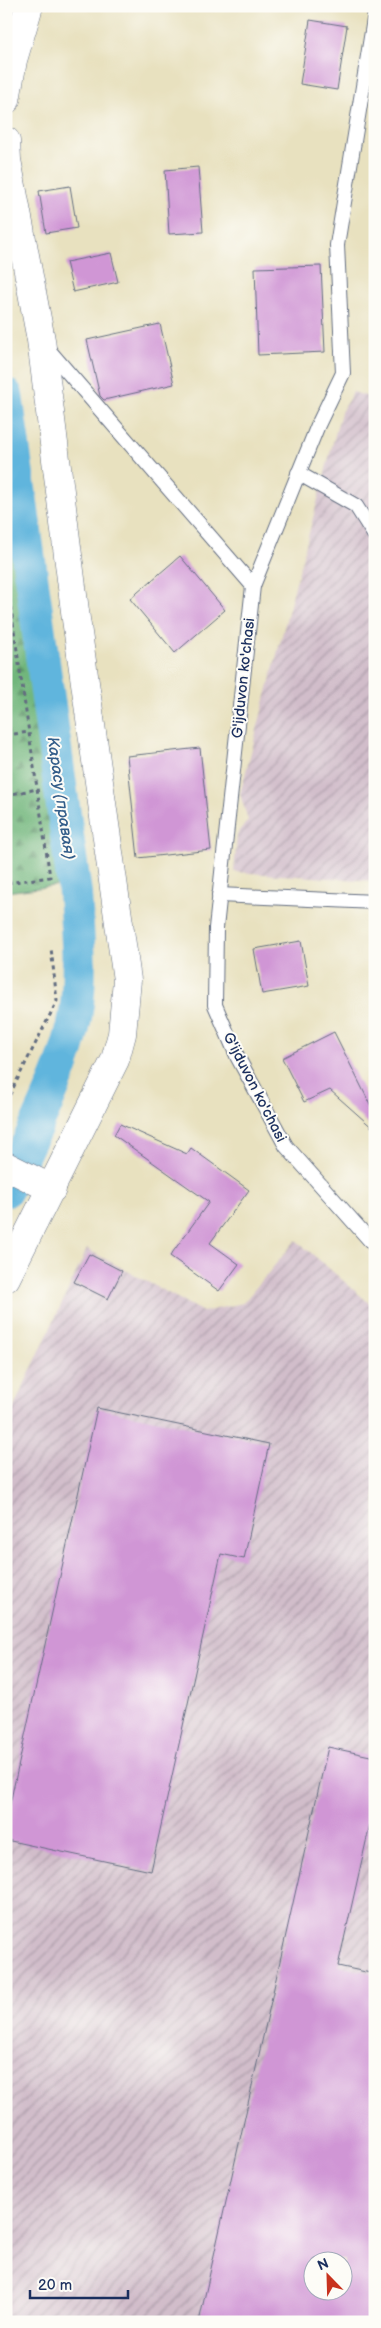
<svg xmlns="http://www.w3.org/2000/svg" width="381" height="2328" font-family="'Balsamiq Sans',sans-serif">
<style>
.industrial{fill:url(#industrial-furrows);fill-rule:evenodd}
.forest{fill:url(#forest-firs);stroke:#46726c}
.lines{fill:none;stroke-linecap:round;stroke-linejoin:round}
.canal{stroke:#61b5dd;stroke-width:34}
.building{fill:#d096d5;fill-rule:evenodd}
.service-casing{stroke:#636d80;stroke-width:16}
.minor-casing{stroke:#636d80;stroke-width:29}
.tertiary-casing{stroke:#636d80;stroke-width:29}
.path{stroke:#636d80;stroke-width:3;stroke-dasharray:4 4;stroke-linecap:butt}
.service{stroke:#fff;stroke-width:14}
.minor{stroke:#fff;stroke-width:28}
.tertiary{stroke:#fff;stroke-width:28}
.labels{text-anchor:middle;stroke-width:4;stroke-linejoin:round;paint-order:stroke}
.street-label{font-size:15px;fill:#1b2f5e;stroke:#fdfcf7}
.water-label{font-size:16px;font-style:italic;fill:#345e8a;stroke:#fdfcf7}
</style>
<defs>
<pattern id="industrial-furrows" width="10" height="10" patternUnits="userSpaceOnUse" patternTransform="scale(1.25)"><rect width="10" height="10" fill="#d1bdca"/><path d="M-1 1l2-2M0 10L10 0M9 11l2-2" fill="none" stroke="#a99aa7"/></pattern>
<pattern id="forest-firs" width="22" height="20" patternUnits="userSpaceOnUse" patternTransform="scale(1.25)"><rect width="22" height="20" fill="#71b67b"/><path d="M5 1l3.5 6h-7zM16 11l3.5 6h-7z" fill="#5c9468"/></pattern>
</defs>
<rect width="100%" height="100%" fill="#fdfcf7"/>
<filter id="ink" filterUnits="userSpaceOnUse"><feTurbulence type="fractalNoise" baseFrequency=".02" numOctaves="2"/><feDisplacementMap in="SourceGraphic" scale="10" xChannelSelector="R" yChannelSelector="G"/><feConvolveMatrix kernelMatrix="1 2 1 2 8 2 1 2 1" color-interpolation-filters="sRGB"/></filter>
<filter id="wash" filterUnits="userSpaceOnUse"><feTurbulence type="fractalNoise" baseFrequency=".0096" numOctaves="4" result="noise"/><feDisplacementMap in="SourceGraphic" scale="20" xChannelSelector="R" yChannelSelector="G"/><feGaussianBlur stdDeviation="1.12" result="paint"/><feColorMatrix in="noise" values="0 0 0 0 0 0 0 0 0 0 0 0 0 0 0 0 0 1.4 0 .05"/><feComposite in="paint" operator="in"/></filter>
<g filter="url(#wash)">
<rect width="100%" height="100%" fill="#e8e1bf"/>
<g class="industrial">
<polygon points="353,392 375,399 375,881 234,872 237,835 248,820 240,794 341,412"/>
<path d="M 296,1240 L 375,1308 L 375,2322 L 6,2322 L 6,1424 L 87,1249 L 203,1312 L 243,1303 ZM 314,2260 L 344,2260 L 344,2290 L 314,2290 Z"/>
</g>
<polygon class="forest" points="6,498 62,885 6,892"/>
<g class="lines">
<path class="canal" d="M 6,395 L 75,893 C 77,930 81,967 77,1004 C 71,1063 31,1135 6,1190"/>
</g>
<g id="blocks">
<g class="building">
<polygon points="310,20 347,26 337,90 300,84"/>
<polygon points="198,167 203,232 169,234 165,170"/>
<polygon points="70,186 77,228 46,233 39,191"/>
<polygon points="111,253 118,282 73,292 66,262"/>
<polygon points="321,266 325,352 258,355 255,268"/>
<polygon points="160,324 174,384 104,400 100,396 87,340"/>
<polygon points="180,556 225,610 175,653 130,599"/>
<polygon points="200,748 211,850 138,858 127,756"/>
<polygon points="301,941 309,986 262,994 254,949"/>
<polygon points="334,1032 375,1114 375,1130 330,1090 304,1102 282,1058"/>
<polygon points="120,1124 187,1154 191,1148 249,1190 210,1243 239,1264 219,1291 170,1256 209,1202 114,1135"/>
<polygon points="89,1254 122,1271 108,1299 74,1282"/>
<polygon points="97,1408 269,1444 244,1559 221,1554 151,1871 6,1840 6,1822"/>
<path d="M 328,1747 L 375,1757 L 375,1802 L 338,1966 L 375,1974 L 375,2322 L 199,2322 ZM 314,2260 L 344,2260 L 344,2290 L 314,2290 Z"/>
</g>
</g>
</g>
<g filter="url(#ink)">
<use href="#blocks" fill-opacity="0" stroke="#636d80" stroke-width="1"/>
<g class="lines">
<defs>
<g id="service">
<polyline points="46,347 253,586 216,928 215,1005 238,1058 286,1146 375,1246"/>
<polyline points="298,473 356,506 375,536"/>
<polyline points="253,586 318,425 343,373 337,245 375,13"/>
<polyline points="219,895 375,902"/>
</g>
<polyline id="minor" points="6,1166 52,1189"/>
<g id="tertiary">
<polyline points="6,100 13,60 29,6"/>
<polyline points="6,141 7,160 41,340 76,619 127,980 122,1034 115,1060 6,1278"/>
</g>
</defs>
<use href="#service" class="service-casing"/>
<use href="#minor" class="minor-casing"/>
<use href="#tertiary" class="tertiary-casing"/>
<g class="path">
<polyline points="6,575 50,877 6,883"/>
<polyline points="6,735 29,732"/>
<polyline points="6,795 37,789"/>
<polyline points="6,1102 57,1001 51,948"/>
</g>
<use href="#service" class="service"/>
<use href="#minor" class="minor"/>
<use href="#tertiary" class="tertiary"/>
</g>
</g>
<g class="labels">
<g class="street-label">
<text transform="translate(243 678) rotate(-84)" y="5">G'ijduvon ko'chasi</text>
<text transform="translate(255 1087) rotate(63)" y="5">G'ijduvon ko'chasi</text>
</g>
<g class="water-label">
<text transform="translate(62 798) rotate(82)" y="6">Карасу (правая)</text>
</g>
</g>
<rect width="381" height="2328" fill="none" stroke="#fdfcf7" stroke-width="25"/>
<g transform="translate(328 2276) rotate(337)"><circle r="24" fill="#fdfcf7" stroke="#a3aaba"/>
<path d="M0-4L9 19L0 12L-9 19Z" fill="#c8321e"/>
<text y="-8" font-size="14" font-weight="bold" text-anchor="middle" fill="#1b2f5e">N</text>
</g>
<path d="M30 2290v8h98v-8" fill="none" stroke="#1b2f5e" stroke-width="2.5"/>
<text x="38" y="2290" font-size="15" fill="#1b2f5e" stroke="#fdfcf7" stroke-width="4" paint-order="stroke">20 m</text>
</svg>
